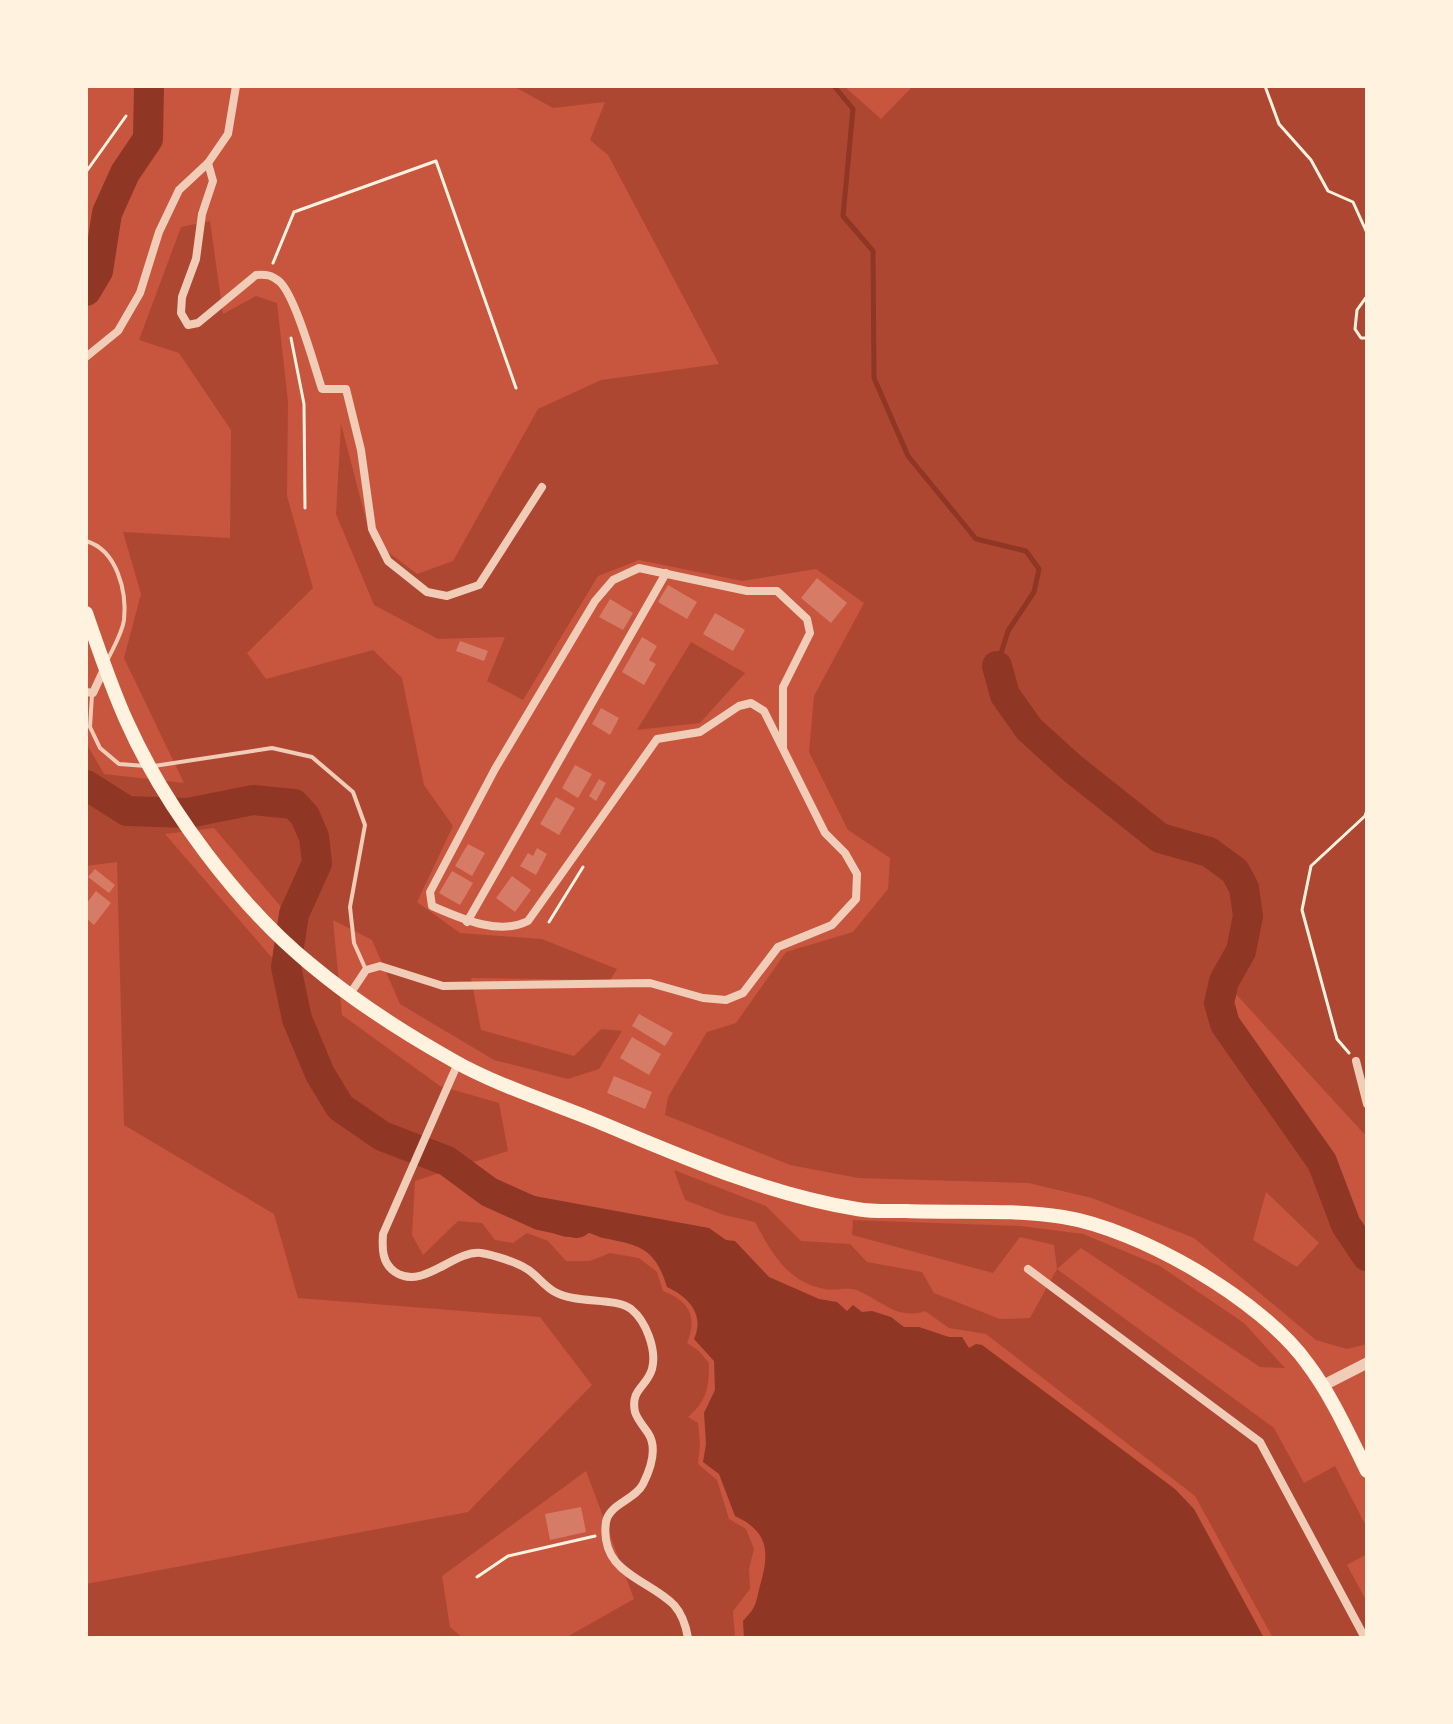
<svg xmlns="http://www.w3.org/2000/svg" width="1453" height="1724" font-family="'Fira Sans',sans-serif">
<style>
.green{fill:#ae4732;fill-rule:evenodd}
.water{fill:#8f3625}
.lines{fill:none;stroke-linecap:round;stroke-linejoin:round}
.stream{stroke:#8f3625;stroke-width:5}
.river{stroke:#8f3625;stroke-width:30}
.building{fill:#d67c66}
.path{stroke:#fff3e0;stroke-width:3}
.service{stroke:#f1ccb7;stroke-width:4}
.minor{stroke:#f1ccb7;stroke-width:8}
.tertiary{stroke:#f1ccb7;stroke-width:11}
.primary{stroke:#fff3e0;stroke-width:14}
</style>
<rect width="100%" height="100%" fill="#c8553d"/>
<g class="green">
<path d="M 513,86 L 844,86 L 881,119 L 913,86 L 1367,86 L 1367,1137 L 1234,992 L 1220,986 L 1209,1003 L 1315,1163 L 1346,1244 L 1367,1259 L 1367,1344 L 1347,1349 L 1316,1340 L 1194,1238 L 1092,1198 L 1028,1183 L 858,1178 L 790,1165 L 665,1115 L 668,1097 L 707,1032 L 736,1023 L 786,952 L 853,932 L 888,889 L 890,858 L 848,830 L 809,752 L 814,696 L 864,603 L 816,569 L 742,581 L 639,560 L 598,576 L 523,700 L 487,681 L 505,637 L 438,639 L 374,605 L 336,514 L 341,424 L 371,539 L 417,574 L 453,561 L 538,409 L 601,380 L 719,364 L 608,155 L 590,140 L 605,102 L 553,108 ZM 1266,1192 L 1319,1243 L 1297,1267 L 1253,1240 Z"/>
<path d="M 210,221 L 223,314 L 256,296 L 277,303 L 288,402 L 287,496 L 313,588 L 247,653 L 266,679 L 373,650 L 402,678 L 424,785 L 453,826 L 417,902 L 460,933 L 542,939 L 617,969 L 610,980 L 471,978 L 481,1030 L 574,1056 L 601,1029 L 622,1031 L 599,1069 L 568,1079 L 494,1060 L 400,1004 L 372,940 L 333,920 L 342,1015 L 440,1086 L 499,1103 L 508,1151 L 415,1181 L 412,1235 L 423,1255 L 458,1221 L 482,1223 L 495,1240 L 513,1243 L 527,1233 L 548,1241 L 566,1261 L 590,1261 L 610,1253 L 639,1258 L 657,1272 L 663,1291 C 689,1301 698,1317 687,1343 L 699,1351 L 709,1363 C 709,1387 707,1401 688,1417 L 698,1423 L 700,1444 L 698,1464 L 717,1480 L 729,1519 L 746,1529 L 754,1549 L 749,1569 L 750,1589 L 733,1611 L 735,1638 L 565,1638 L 634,1599 L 586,1471 L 442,1576 L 450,1627 L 463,1638 L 86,1638 L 86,1584 L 468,1512 L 592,1385 L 540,1317 L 298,1298 L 274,1214 L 124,1125 L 117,862 L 86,866 L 86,743 L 104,774 L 184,783 L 124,658 L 141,594 L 123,532 L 230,538 L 231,430 L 179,353 L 139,340 L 181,227 ZM 214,828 L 282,908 L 280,967 L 165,834 Z"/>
<polygon points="691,642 745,673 700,723 637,730"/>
<path d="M 674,1170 L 766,1206 L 801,1241 L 850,1244 L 867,1262 L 922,1272 L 934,1293 L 1000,1319 L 1030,1318 L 1057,1269 L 1054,1245 L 1020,1237 L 993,1273 L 852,1235 L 853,1220 L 1021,1226 L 1083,1234 L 1160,1266 L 1244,1323 L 1285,1368 L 1260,1367 L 1081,1248 L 1057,1269 L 1274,1428 L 1304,1483 L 1335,1466 L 1367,1528 L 1367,1554 L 1347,1565 L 1367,1602 L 1367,1638 L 1273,1638 L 1195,1496 L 986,1334 L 949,1328 L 925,1311 C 896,1321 881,1299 856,1290 C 846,1287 835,1291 825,1289 C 788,1283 771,1252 755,1222 L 724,1215 L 685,1200 Z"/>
</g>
<path class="water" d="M 529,1195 L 709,1228 L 726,1240 L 735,1241 L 769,1277 L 819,1299 L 837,1302 L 847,1311 L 853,1305 L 862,1312 L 872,1311 L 891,1317 L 904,1327 L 919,1327 L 949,1337 L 962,1337 L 969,1348 L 976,1344 L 982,1345 L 1175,1489 L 1194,1509 L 1264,1638 L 744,1638 L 743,1621 C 759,1604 755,1603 761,1582 C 770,1550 767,1531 735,1516 L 719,1474 L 703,1462 L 706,1444 L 704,1413 L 715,1390 L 714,1361 L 694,1339 C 705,1315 689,1297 667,1287 C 655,1248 640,1245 603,1238 C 597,1237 591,1232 585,1233 C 581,1233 577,1236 573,1237 C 558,1238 544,1229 534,1218 L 543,1203 Z"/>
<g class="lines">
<polyline class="stream" points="834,86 853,109 843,216 873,251 874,378 908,456 976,539 1026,551 1039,569 1034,592 1008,631 997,666"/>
<g class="river">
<polyline points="86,291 98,271 107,213 125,173 148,139 149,86"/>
<polyline points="997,666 1005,695 1029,729 1072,768 1160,838 1209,852 1235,871 1244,888 1248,916 1241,951 1224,981 1219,1003 1225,1024 1322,1162 1346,1225 1367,1256"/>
<polyline points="86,785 127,811 188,813 253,800 294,804 305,816 314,837 317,863 294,914 286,967 297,1019 320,1074 340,1107 382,1136 447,1161 489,1192 540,1215 577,1223"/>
</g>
</g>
<g class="building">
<polygon points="817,578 847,603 831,623 801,598"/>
<polygon points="668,585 697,602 687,619 658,602"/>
<polygon points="610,599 633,613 623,630 599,617"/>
<polygon points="715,613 745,630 733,651 703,634"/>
<polygon points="642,637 657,646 649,660 656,664 644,685 622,672"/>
<polygon points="460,641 488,651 484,661 456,651"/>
<polygon points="601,708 619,718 610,735 592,724"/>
<polygon points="575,765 592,774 578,798 562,788"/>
<polygon points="599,779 606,783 596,801 589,796"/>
<polygon points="556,797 575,808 559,835 540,824"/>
<polygon points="468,844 485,853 472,876 455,866"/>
<polygon points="537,848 547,854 536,875 520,866 528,853 533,856"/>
<polygon points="95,869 115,885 109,893 88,877"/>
<polygon points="452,871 473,883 460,905 439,893"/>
<polygon points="512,876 531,890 515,912 496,898"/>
<polygon points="96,891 111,903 94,925 86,918 86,904"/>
<polygon points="639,1014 673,1033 665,1046 632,1026"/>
<polygon points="632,1037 661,1054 649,1075 620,1058"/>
<polygon points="614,1076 652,1092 645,1109 607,1093"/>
<polygon points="581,1507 586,1532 550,1540 545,1514"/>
</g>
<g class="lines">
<g class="path">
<polyline points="1265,86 1279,124 1311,160 1328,191 1353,202 1367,233"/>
<polyline points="86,172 126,116"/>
<polyline points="273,263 294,212 436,161 516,388"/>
<polyline points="1367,296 1357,310 1355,329 1361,338 1367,338"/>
<polyline points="291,338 304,404 305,508"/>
<polyline points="549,922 583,867"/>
<polyline points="1349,1053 1337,1039 1302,910 1311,866 1365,816 1367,810"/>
<polyline points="477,1577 508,1556 595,1536"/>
</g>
<g class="service">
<path d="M 86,541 C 117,550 127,591 124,620 C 122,634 113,648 107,661"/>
<polyline points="92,695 90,727 100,748 119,764 146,766"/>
<polyline points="154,766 272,748 312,757 353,792 365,825 350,907 354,943 366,970"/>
</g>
<g class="minor">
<path d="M 208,163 L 213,181 L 202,214 L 196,259 L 182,297 L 181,313 L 188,325 L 198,323 L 256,275 C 266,274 272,275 280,282 C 296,298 314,365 322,389 L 346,389 L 361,450 L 372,529 L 388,561 L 427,592 L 447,596 L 479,585 L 542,487"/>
<polyline points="86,357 118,331 140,293 159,232 179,190 208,163 228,134 236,86"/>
<polyline points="86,692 93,693 105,667"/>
<polyline points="467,922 666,573"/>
<path d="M 350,994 L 366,970 L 380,966 L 443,986 L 650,983 L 703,998 L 726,1000 L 743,993 L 778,947 L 832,925 L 856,899 L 857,874 L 845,853 L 825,833 L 764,711 L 751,703 L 739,706 L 700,732 L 657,739 L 528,921 C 498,936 460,918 432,906 L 430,892 L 495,769 L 595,601 L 613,580 L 639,568 L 747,591 L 777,591 L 807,619 L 810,633 L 783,687 L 783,748"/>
<polyline points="1356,1061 1367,1104"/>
<path d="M 458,1063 L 383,1234 C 382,1249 382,1263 395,1272 C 423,1291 453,1250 481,1253 C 494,1255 516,1262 527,1269 C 537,1275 544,1286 555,1292 C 576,1304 615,1297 631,1309 C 646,1321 657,1350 652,1369 C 647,1387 630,1389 635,1412 C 637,1419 644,1427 648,1433 C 658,1448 651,1468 643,1484 C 635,1500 609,1504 606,1522 C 599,1573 647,1578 674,1605 C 683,1615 686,1626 688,1638"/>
<polyline points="1028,1269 1260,1442 1365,1638"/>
</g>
<polyline class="tertiary" points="1322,1386 1367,1363"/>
<path class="primary" d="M 86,613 C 99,650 111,687 127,722 C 165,807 238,905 310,964 C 354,1001 404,1033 454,1061 C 496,1085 553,1103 599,1122 C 683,1157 766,1194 857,1209 C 873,1212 890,1211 906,1211 C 958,1213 1012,1209 1063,1217 C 1139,1229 1262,1300 1307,1363 C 1332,1396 1349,1435 1367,1471"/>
</g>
<rect width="1453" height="1724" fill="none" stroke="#fff3e0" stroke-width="176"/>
</svg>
